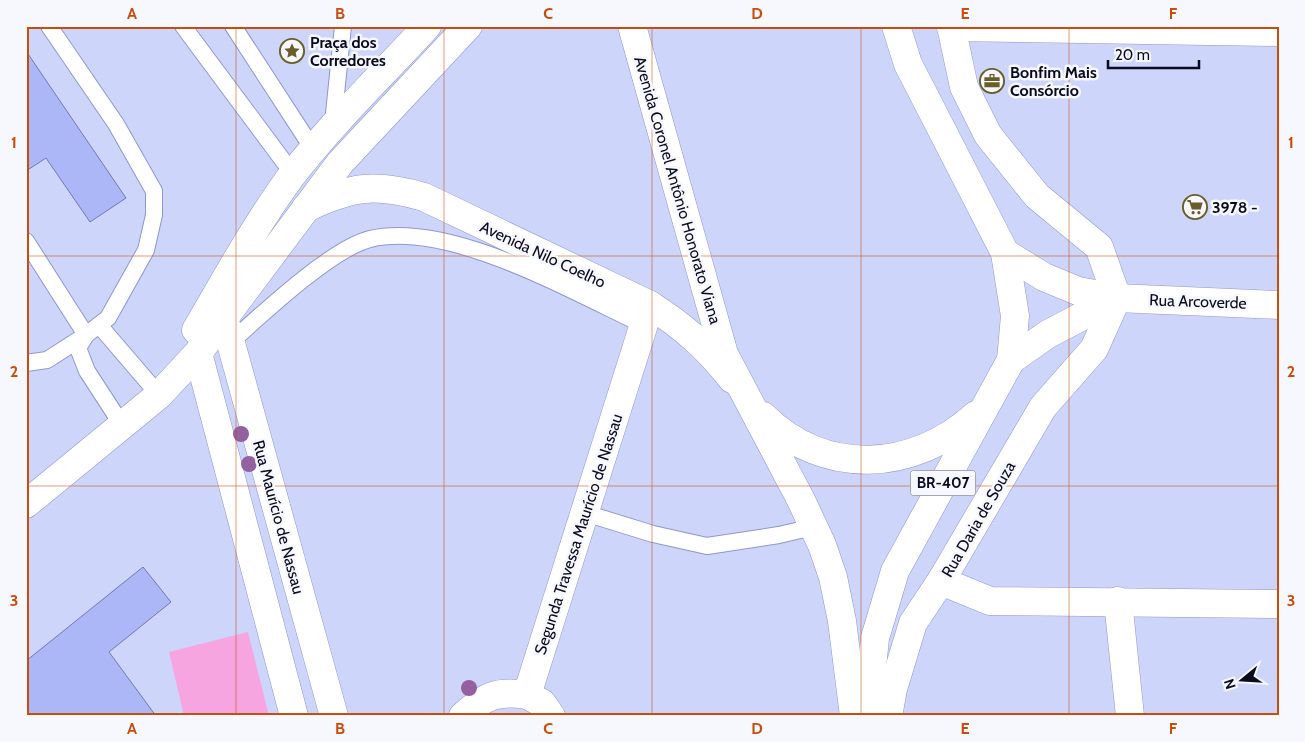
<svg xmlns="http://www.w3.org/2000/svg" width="1305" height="742" font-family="Cabin,sans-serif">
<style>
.green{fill:#f6a5e1}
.building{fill:#acb7f8;stroke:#7179b1}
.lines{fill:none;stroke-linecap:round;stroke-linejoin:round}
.lane-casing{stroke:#8e97d1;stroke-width:18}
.street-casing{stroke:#8e97d1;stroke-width:29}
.secondary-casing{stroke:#8e97d1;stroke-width:29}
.highway-casing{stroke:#8e97d1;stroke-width:29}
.lane{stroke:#fff;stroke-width:16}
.street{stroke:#fff;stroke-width:28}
.secondary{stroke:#fff;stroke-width:28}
.highway{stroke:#fff;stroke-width:28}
.tree{fill:#93619f}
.grid{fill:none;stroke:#c74d0f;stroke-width:1;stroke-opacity:0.55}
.labels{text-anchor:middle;stroke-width:5;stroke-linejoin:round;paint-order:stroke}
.shield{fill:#f6f8fe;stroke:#505262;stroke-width:1}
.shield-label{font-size:15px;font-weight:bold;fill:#090b1f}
.poi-label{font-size:16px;font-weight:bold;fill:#090b1f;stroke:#f6f8fe;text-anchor:start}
.street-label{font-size:16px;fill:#090b1f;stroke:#f6f8fe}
.neatline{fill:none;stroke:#c74d0f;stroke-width:2}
.grid-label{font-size:16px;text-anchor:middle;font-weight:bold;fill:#c74d0f}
</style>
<rect width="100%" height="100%" fill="#ced5fa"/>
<polygon class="green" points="248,632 269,716 184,716 169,652"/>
<g class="building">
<polygon points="26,51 126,198 90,222 46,158 26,171"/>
<polygon points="143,567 171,602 109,652 156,716 26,716 26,661"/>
</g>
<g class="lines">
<defs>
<g id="lane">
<polyline points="49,26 116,124 154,191 154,215 146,250 108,318 86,335 78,348 87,371 122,425"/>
<polyline points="183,26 293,174"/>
<polyline points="233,26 313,149"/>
<polyline points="333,123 343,26"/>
<polyline points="26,241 86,335 47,360 26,363"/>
<polyline points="99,325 159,395"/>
<path d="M 231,342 C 262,314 331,249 370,239 C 449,220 573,292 644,325"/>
<polyline points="585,513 653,534 707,546 779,535 813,527"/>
</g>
<g id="street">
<polyline points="951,27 1279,32"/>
<polyline points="1117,298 1094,349 1043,407 941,581 990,601 1279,604"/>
<polyline points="224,318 334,716"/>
<polyline points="198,353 294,716"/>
<polyline points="1118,601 1130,716"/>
<polyline points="527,695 542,703 551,716"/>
<path d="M 463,716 C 485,696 497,690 527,695 L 650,305"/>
</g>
<g id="secondary">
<polyline points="951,26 964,87 988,135 1037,196 1099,247 1117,298"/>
<path d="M 306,208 C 352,186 375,183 424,197 L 650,305 C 684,327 707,347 732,379"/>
<polyline points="1005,253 1044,277 1078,291 1117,298 1279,305"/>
<path d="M 196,330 C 227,277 256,224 292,175 C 333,122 382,75 427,26"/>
<polyline points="1011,360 1048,334 1117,298"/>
<polyline points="26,504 159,395 198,353 340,163 468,26"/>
</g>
<g id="highway">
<polyline points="632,26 724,354 801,500 822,545 833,577 842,621 854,716"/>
<path d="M 763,416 C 824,477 913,472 976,415"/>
<polyline points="867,716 875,638 895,571 1011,360 1015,316 1005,253 908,64 896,26"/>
<polyline points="888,716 893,689 913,623 941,581"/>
</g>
</defs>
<use href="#lane" class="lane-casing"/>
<use href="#street" class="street-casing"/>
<use href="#secondary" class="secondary-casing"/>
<use href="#highway" class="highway-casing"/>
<use href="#lane" class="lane"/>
<use href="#street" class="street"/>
<use href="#secondary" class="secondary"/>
<use href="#highway" class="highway"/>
</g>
<g class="tree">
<circle cx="241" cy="434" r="8"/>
<circle cx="249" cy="464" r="8"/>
<circle cx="469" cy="688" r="8"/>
</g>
<path class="grid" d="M 236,26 L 236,716M 444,26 L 444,716M 652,26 L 652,716M 861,26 L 861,716M 1069,26 L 1069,716M 26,256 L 1279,256M 26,486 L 1279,486"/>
<defs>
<symbol id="sight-ring" viewBox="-11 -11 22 22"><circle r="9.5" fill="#f6f8fe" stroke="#695d2a" stroke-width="1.5"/><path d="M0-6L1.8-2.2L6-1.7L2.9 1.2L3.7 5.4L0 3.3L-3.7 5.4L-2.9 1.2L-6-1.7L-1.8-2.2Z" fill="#695d2a"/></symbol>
<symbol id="office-ring" viewBox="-11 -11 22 22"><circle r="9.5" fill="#f6f8fe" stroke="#695d2a" stroke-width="1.5"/><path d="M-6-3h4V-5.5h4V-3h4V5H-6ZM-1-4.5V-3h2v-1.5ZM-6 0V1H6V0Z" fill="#695d2a"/></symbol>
<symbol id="supermarket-ring" viewBox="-11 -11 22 22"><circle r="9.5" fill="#f6f8fe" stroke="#695d2a" stroke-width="1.5"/><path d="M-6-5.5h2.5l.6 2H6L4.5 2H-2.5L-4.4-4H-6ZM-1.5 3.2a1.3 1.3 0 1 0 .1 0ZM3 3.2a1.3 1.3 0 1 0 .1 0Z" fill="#695d2a"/></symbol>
</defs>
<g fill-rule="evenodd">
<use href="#sight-ring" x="278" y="37" width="28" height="28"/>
<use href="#office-ring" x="978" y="67" width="28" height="28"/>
<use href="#supermarket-ring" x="1181" y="193" width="28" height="28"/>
</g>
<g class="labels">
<rect class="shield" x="910.5" y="470.5" width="65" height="25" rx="4"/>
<g class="shield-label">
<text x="943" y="488">BR-407</text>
</g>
<g class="poi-label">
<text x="310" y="48">Praça dos<tspan x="310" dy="18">Corredores</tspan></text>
<text x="1010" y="78">Bonfim Mais<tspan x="1010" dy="18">Consórcio</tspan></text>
<text x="1212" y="213">3978 -</text>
</g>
<g class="street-label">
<text transform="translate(678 190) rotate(74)" y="6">Avenida Coronel Antônio Honorato Viana</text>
<text transform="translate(543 254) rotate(25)" y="6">Avenida Nilo Coelho</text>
<text transform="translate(1198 301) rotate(2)" y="6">Rua Arcoverde</text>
<text transform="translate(279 517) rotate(75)" y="6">Rua Maurício de Nassau</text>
<text transform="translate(978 519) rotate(-60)" y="6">Rua Daria de Souza</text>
<text transform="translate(578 534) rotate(-72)" y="6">Segunda Travessa Maurício de Nassau</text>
</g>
</g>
<rect width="1305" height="742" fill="none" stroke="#f6f8fe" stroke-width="55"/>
<g transform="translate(1242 680) rotate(252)" stroke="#f6f8fe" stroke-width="4" paint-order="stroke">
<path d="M0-4L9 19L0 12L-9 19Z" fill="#090b1f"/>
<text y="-8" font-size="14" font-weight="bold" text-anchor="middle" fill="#090b1f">N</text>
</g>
<path d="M1108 60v8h91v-8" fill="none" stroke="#090b1f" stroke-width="2.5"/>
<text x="1115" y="60" font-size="15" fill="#090b1f" stroke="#f6f8fe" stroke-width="4" paint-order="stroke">20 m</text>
<rect x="28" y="28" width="1250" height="686" class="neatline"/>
<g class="grid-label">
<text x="132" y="19">A</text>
<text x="340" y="19">B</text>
<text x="548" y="19">C</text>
<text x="757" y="19">D</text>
<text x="965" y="19">E</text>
<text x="1173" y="19">F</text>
<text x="14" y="148">1</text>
<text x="1291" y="148">1</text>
<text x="14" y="377">2</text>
<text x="1291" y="377">2</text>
<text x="14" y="606">3</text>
<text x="1291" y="606">3</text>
<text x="132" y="734">A</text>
<text x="340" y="734">B</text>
<text x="548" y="734">C</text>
<text x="757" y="734">D</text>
<text x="965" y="734">E</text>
<text x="1173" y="734">F</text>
</g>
</svg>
